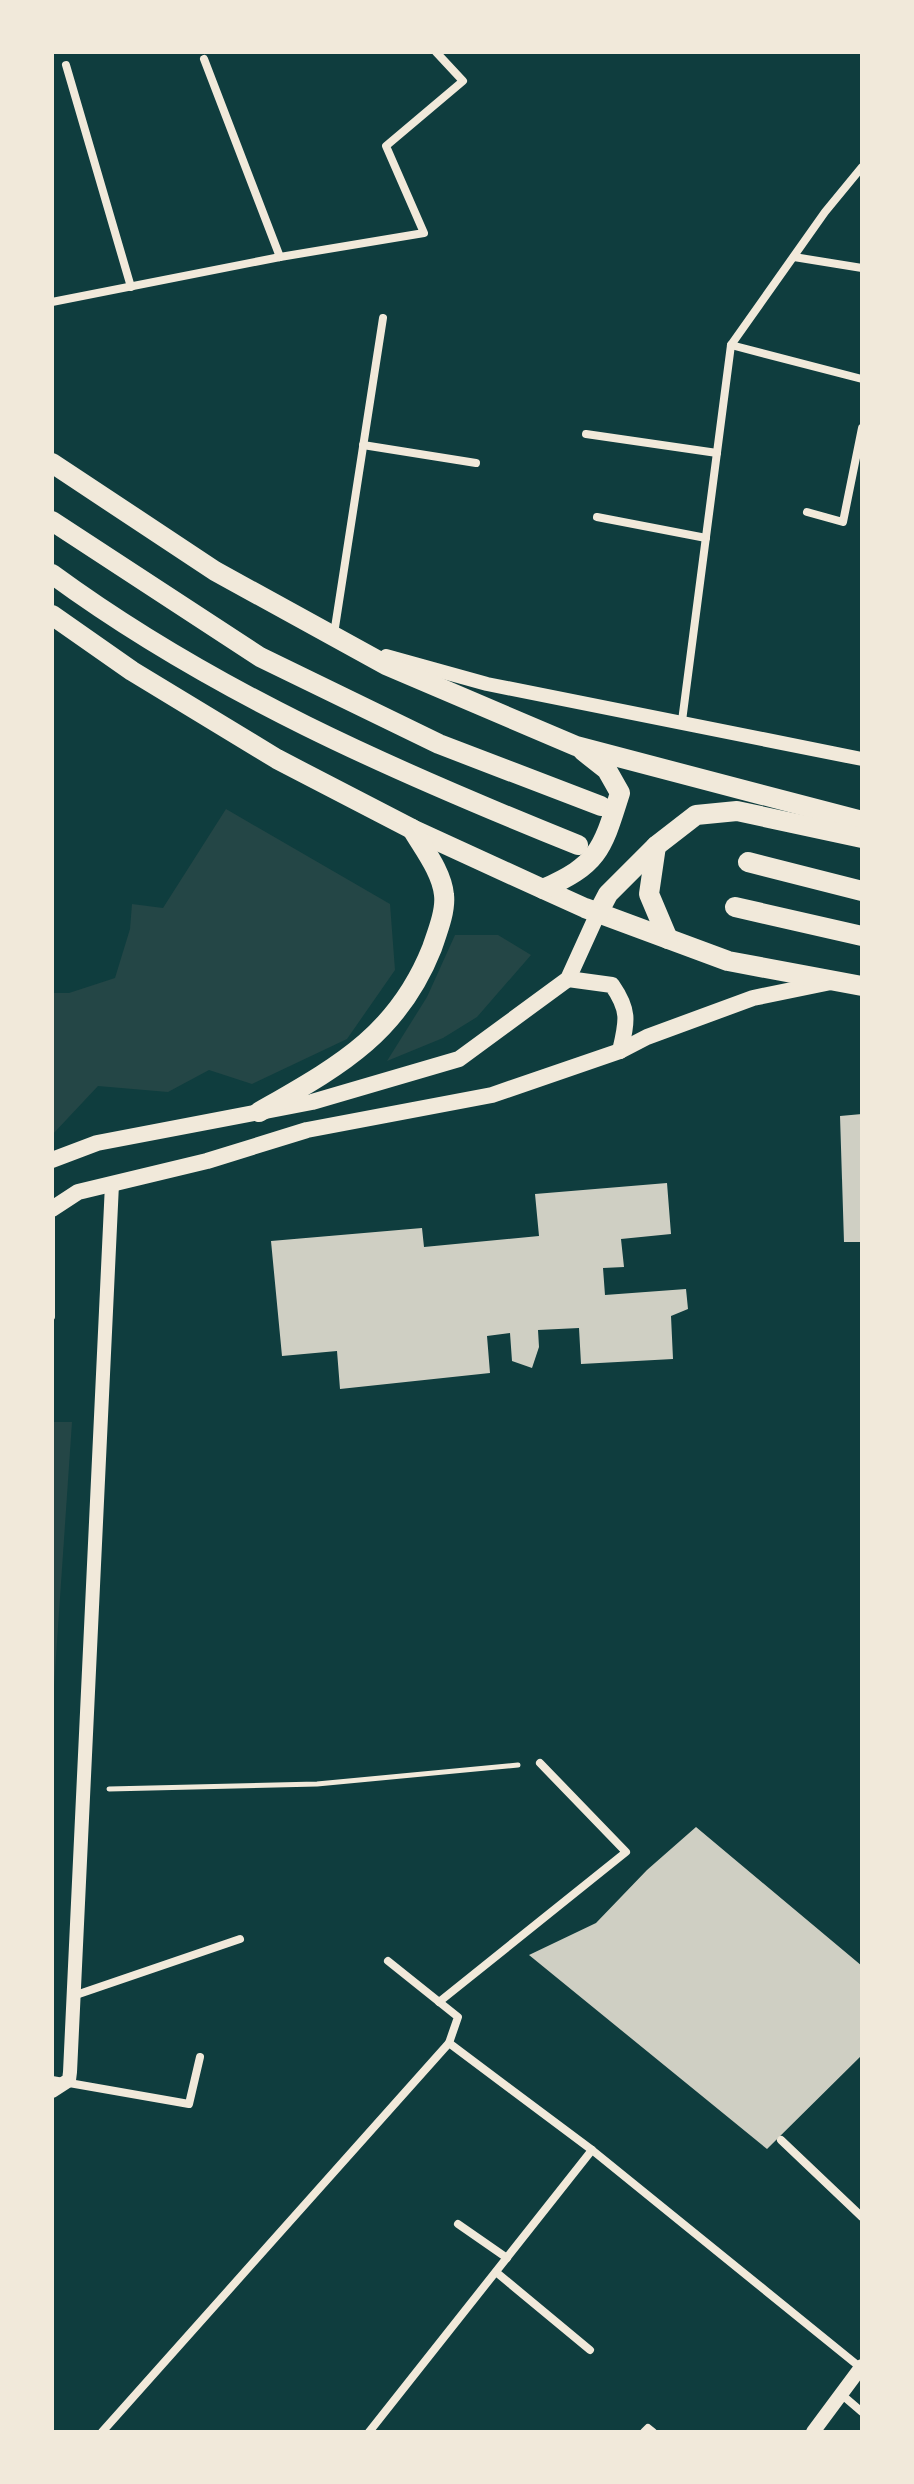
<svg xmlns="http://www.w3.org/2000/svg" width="914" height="2484" font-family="Montserrat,sans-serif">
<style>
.green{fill:#244646}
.building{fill:#cfcfc3}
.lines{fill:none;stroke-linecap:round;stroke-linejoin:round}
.path{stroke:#f1e9da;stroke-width:5}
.service{stroke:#f1e9da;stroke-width:6}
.minor{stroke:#f1e9da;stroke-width:8}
.tertiary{stroke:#f1e9da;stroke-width:14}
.secondary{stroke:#f1e9da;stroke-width:16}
.primary{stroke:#f1e9da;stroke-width:20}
</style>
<rect width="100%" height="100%" fill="#0f3d3e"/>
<g class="green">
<polygon points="226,809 390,904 395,970 347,1039 252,1084 209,1070 168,1092 98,1086 52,1135 52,993 69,993 115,978 130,929 132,904 163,908"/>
<polygon points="455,935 498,935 531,955 477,1017 443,1038 387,1061 427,997"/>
<polygon points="52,1422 72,1422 52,1715"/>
</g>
<g class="building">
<polygon points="862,1114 862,1242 844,1242 840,1116"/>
<polygon points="667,1183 671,1234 621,1239 624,1267 603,1268 605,1295 686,1289 688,1309 671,1316 673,1359 581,1364 579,1328 538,1330 539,1347 532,1368 512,1361 510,1333 487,1336 490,1373 340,1389 337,1351 282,1356 271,1241 422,1228 424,1247 539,1236 535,1194"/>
<polygon points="696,1827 862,1966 862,2055 767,2149 529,1955 596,1923 647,1870"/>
</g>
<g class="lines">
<polyline class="path" points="109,1789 317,1784 518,1765"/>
<polyline class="service" points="52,1317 52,1209"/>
<g class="minor">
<polyline points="204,59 280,257"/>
<polyline points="66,65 131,287"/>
<polyline points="794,257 862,268"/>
<polyline points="52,302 280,257 424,233 386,146 463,81 436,52"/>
<polyline points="731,345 862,379"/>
<polyline points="586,434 717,453"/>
<polyline points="363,445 476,463"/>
<polyline points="807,512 843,522 862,428"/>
<polyline points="597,517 706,538"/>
<polyline points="334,634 383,318"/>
<polyline points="682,721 731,345 825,212 862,167"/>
<polyline points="73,1996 240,1939"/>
<polyline points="439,2002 626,1852 540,1763"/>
<polyline points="449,2043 592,2150 861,2368"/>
<polyline points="52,2080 189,2104 200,2057"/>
<polyline points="781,2140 862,2217"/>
<polyline points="458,2224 507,2258"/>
<polyline points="496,2272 590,2350"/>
<polyline points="841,2394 862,2412"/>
<polyline points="102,2432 449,2043 458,2017 388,1961"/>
<polyline points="369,2432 592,2150"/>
<polyline points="644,2432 648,2428 653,2432"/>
</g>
<g class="tertiary">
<polyline points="386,656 487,684 862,759"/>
<polyline points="52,2091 69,2080 70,2072 112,1184"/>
<polyline points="813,2432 862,2366"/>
</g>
<g class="secondary">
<path d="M 568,979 L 612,985 C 630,1011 627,1021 620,1051"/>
<polyline points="52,1160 97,1143 312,1102 459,1059 568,979 598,913"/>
<polyline points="52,1209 78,1192 207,1161 307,1130 492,1095 620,1051 647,1037 753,998 831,982"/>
</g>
<g class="primary">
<polyline points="52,463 215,571 386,665 576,746 862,821"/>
<polyline points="52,521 260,657 439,744 601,806"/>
<path d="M 52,574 C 213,692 394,771 578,845"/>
<polyline points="52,615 132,671 277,759 412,829 543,889 585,908 728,961 862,986"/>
<polyline points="656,846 649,894 668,939"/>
<polyline points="748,862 862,891"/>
<path d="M 543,889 C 599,864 602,850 620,793 L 607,770 L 583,751"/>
<polyline points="735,907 862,936"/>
<polyline points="598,913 608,894 656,846 696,815 737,811 862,838"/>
<path d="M 259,1112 C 337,1067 397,1036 432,948 C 437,933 446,911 444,895 C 442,872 423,848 412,829"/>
</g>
</g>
<rect width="914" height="2484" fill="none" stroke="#f1e9da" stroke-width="108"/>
</svg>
